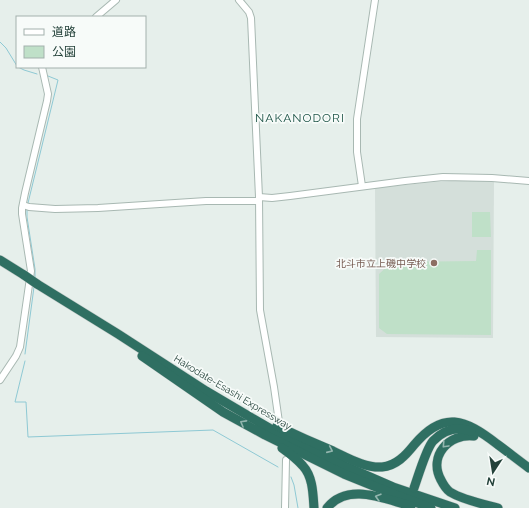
<svg xmlns="http://www.w3.org/2000/svg" width="529" height="508" font-family="Raleway,'Noto Sans JP',sans-serif">
<style>
.built{fill:#d4dfda}
.green{fill:#bfe0c8}
.lines{fill:none;stroke-linecap:round;stroke-linejoin:round}
.stream{stroke:#8ec9d4;stroke-width:1}
.minor-casing{stroke:#a8b8b2;stroke-width:8}
.highway-casing{stroke:#c2cac8;stroke-width:10}
.minor{stroke:#fff;stroke-width:6}
.highway{stroke:#2f6f62;stroke-width:9}
.highway-bridge-casing{stroke:#c2cac8;stroke-width:10;stroke-linecap:butt}
.highway-bridge{stroke:#2f6f62;stroke-width:9}
.oneway{stroke:#93b5ae}
.education-dot{fill:#8d6e63;stroke:#f7fbf9;stroke-width:1.5}
.labels{text-anchor:middle;stroke-width:3.5;stroke-linejoin:round;paint-order:stroke}
.education-label{font-size:10px;fill:#785e54;stroke:#f7fbf9;text-anchor:end}
.street-label{font-size:10px;fill:#24423a;stroke:#f7fbf9}
.quarter-label{font-size:12px;letter-spacing:1px;fill:#1f5548;stroke:#f7fbf9}
</style>
<rect width="100%" height="100%" fill="#e6efeb"/>
<polygon class="built" points="451,181 494,181 493,338 376,337 375,188 435,182"/>
<g class="green">
<polygon points="472,212 490,212 491,237 472,237"/>
<polygon points="477,250 491,250 491,335 387,334 379,328 379,274 392,262 476,261"/>
</g>
<g class="lines">
<g class="stream">
<polyline points="0,42 6,48 17,66"/>
<polyline points="18,67 24,70 37,74"/>
<polyline points="28,203 58,80 48,76"/>
<polyline points="27,208 27,217 35,269 35,278"/>
<polyline points="25,354 34,287"/>
<polyline points="25,361 15,402 26,402 28,437 213,430 278,467"/>
<polyline points="291,477 294,485 298,508"/>
</g>
<defs>
<g id="minor">
<polyline points="239,0 249,12 251,18 259,197 260,310 274,387 279,422"/>
<polyline points="96,17 116,0"/>
<polyline points="362,186 357,152 357,119 375,0"/>
<polyline points="259,197 272,198 290,196 405,181 443,177 492,178 529,181"/>
<polyline points="23,205 29,207 55,209 98,208 206,201 259,201"/>
<polyline points="0,380 16,356 20,347 31,271 22,214 22,208 25,193 47,101 48,94 42,67"/>
<polyline points="285,508 286,460"/>
</g>
<g id="highway">
<polyline points="0,260 24,275"/>
<polyline points="37,284 118,334 206,391 269,428 347,467 393,487 455,508"/>
<polyline points="142,356 223,412 265,435 344,474 391,493 431,508"/>
<path d="M 277,426 C 296,435 314,443 333,451 C 348,458 365,468 382,467 C 396,466 406,455 414,445 C 443,410 465,419 497,444 C 508,452 518,460 529,468"/>
<path d="M 474,436 C 449,433 428,456 441,480 C 443,484 446,489 450,492 C 463,500 483,504 498,508"/>
<path d="M 282,448 C 289,453 297,459 303,466 C 313,477 313,494 314,508"/>
<path d="M 414,488 C 418,477 426,449 433,441 C 441,433 451,428 462,429 C 465,429 468,431 471,431"/>
<path d="M 327,508 C 348,482 384,499 411,506"/>
</g>
</defs>
<use href="#minor" class="minor-casing"/>
<use href="#highway" class="highway-casing"/>
<use href="#minor" class="minor"/>
<use href="#highway" class="highway"/>
<defs>
<polyline id="highway-bridge" points="24,275 37,284"/>
</defs>
<use href="#highway-bridge" class="highway-bridge-casing"/>
<use href="#highway-bridge" class="highway-bridge"/>
</g>
<defs><path id="oneway-chevron" d="M-2-3.5L2.5 0L-2 3.5" fill="none" stroke-width="1.6" stroke-linecap="round" stroke-linejoin="round"/></defs>
<g class="oneway">
<use href="#oneway-chevron" transform="translate(243 423) rotate(-151)"/>
<use href="#oneway-chevron" transform="translate(445 445) rotate(133)"/>
<use href="#oneway-chevron" transform="translate(330 450) rotate(24)"/>
<use href="#oneway-chevron" transform="translate(378 497) rotate(-164)"/>
</g>
<circle class="education-dot" cx="434" cy="263" r="4"/>
<g class="labels">
<g class="education-label">
<text x="426" y="267">北斗市立上磯中学校</text>
</g>
<g class="street-label">
<text transform="translate(233 392) rotate(31)" y="4">Hakodate-Esashi Expressway</text>
</g>
<g class="quarter-label">
<text x="300" y="122">NAKANODORI</text>
</g>
</g>
<rect x="16" y="16" width="130" height="52" fill="#f7fbf9" stroke="#a3b1ad"/>
<rect x="24" y="29" width="20" height="6" fill="#ffffff" stroke="#a3b1ad"/>
<text x="52" y="36" font-size="12" fill="#24423a">道路</text>
<rect x="24" y="46" width="20" height="12" fill="#bfe0c8" stroke="#a3b1ad"/>
<text x="52" y="56" font-size="12" fill="#24423a">公園</text>
<g transform="translate(493 472) rotate(192)" stroke="#f7fbf9" stroke-width="3" paint-order="stroke">
<path d="M0-3L7 15L0 10L-7 15Z" fill="#24423a"/>
<text y="-6" font-size="11" font-weight="bold" text-anchor="middle" fill="#24423a">N</text>
</g>
</svg>
